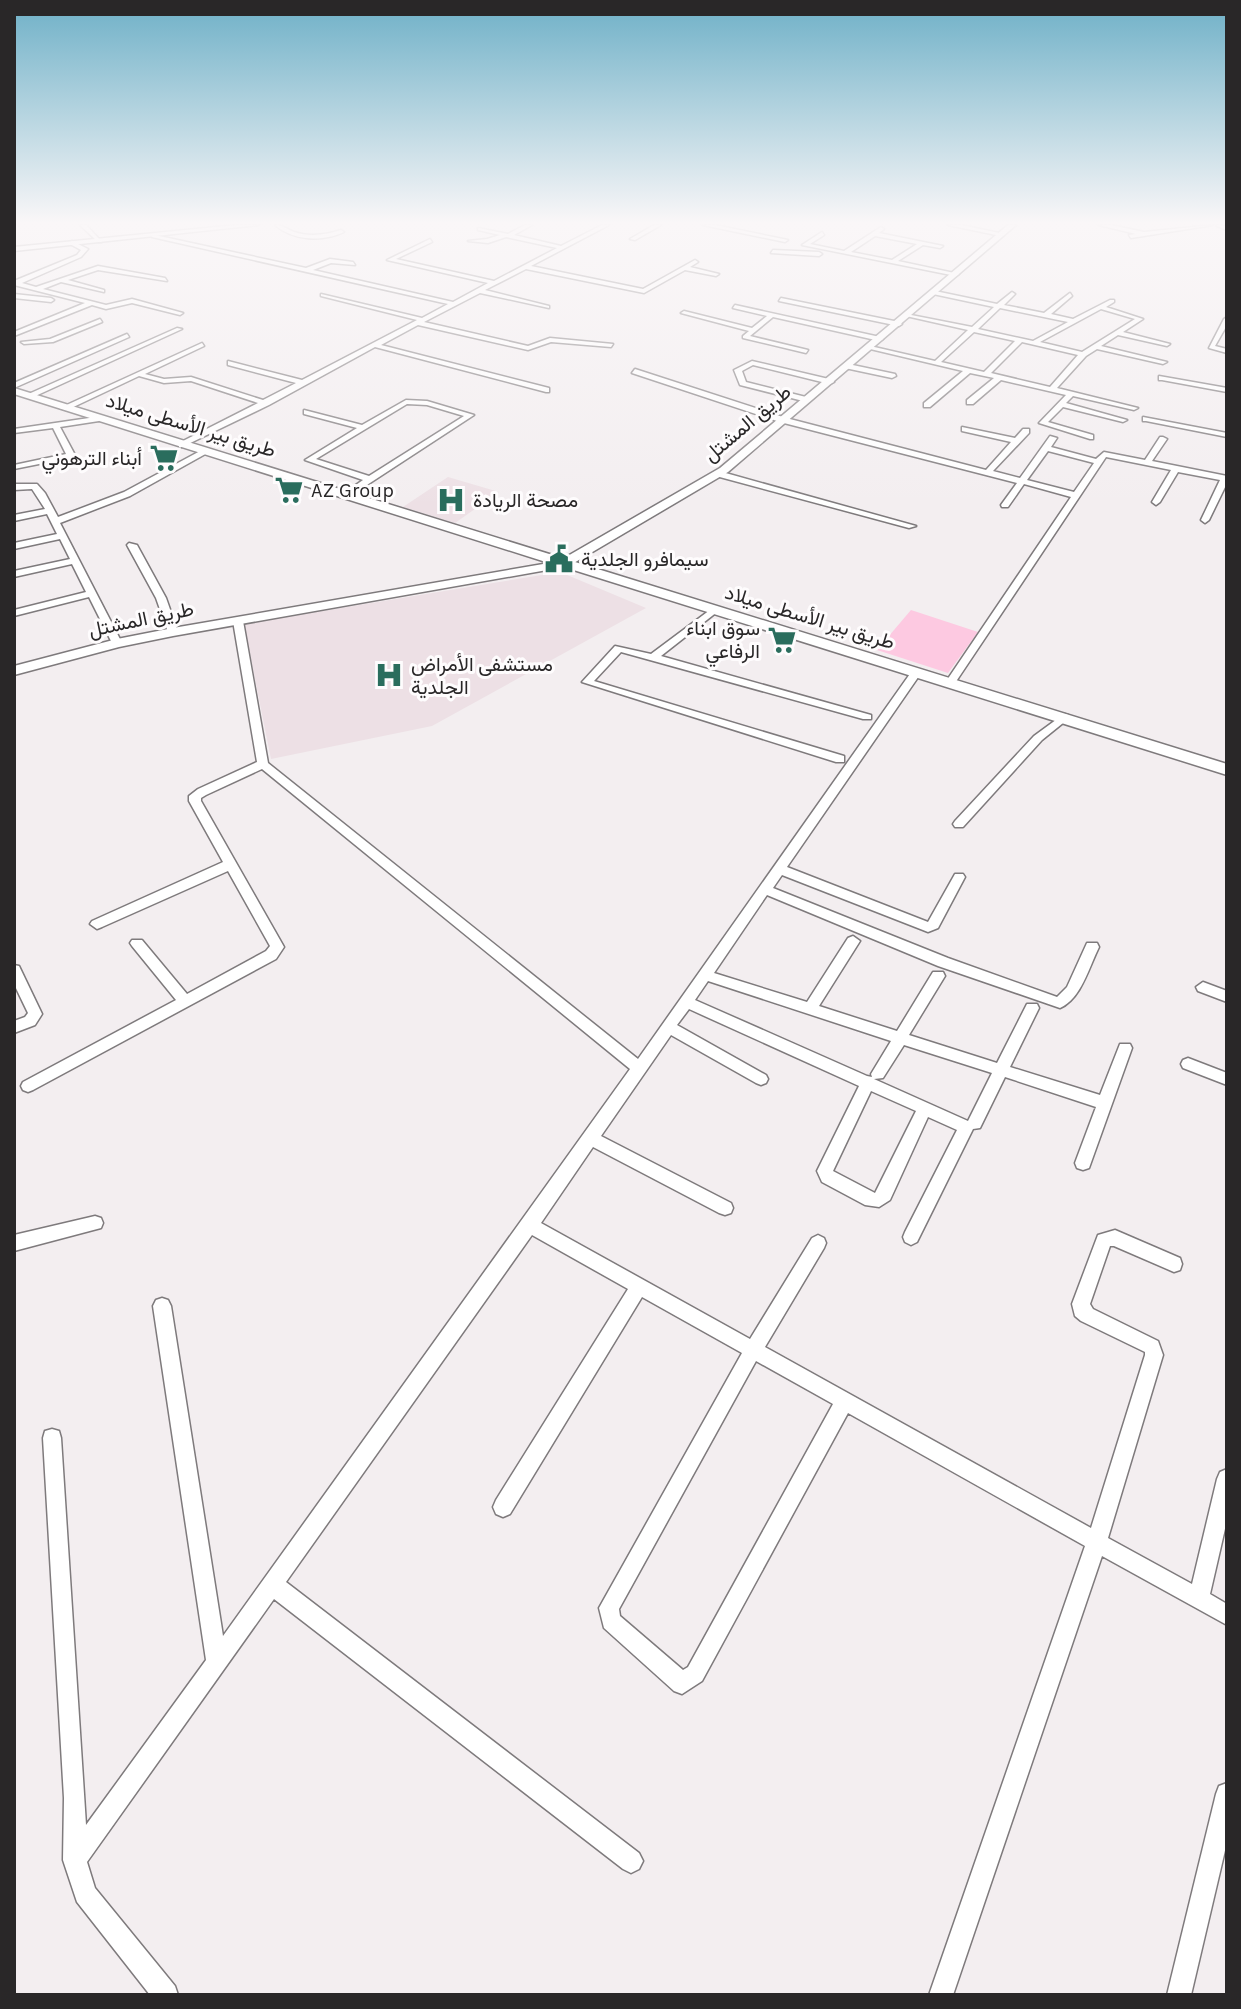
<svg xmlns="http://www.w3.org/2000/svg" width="1241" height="2009" font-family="Karla,Vazirmatn,sans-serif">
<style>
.built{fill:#ede0e5}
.green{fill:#fdc9e1}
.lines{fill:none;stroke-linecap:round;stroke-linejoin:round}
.minor-casing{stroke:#7e7a7c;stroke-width:3}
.tertiary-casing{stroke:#7e7a7c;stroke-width:3}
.secondary-casing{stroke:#7e7a7c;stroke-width:3}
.primary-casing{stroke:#7e7a7c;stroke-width:3}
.minor{fill:#fff;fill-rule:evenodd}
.tertiary{fill:#fff;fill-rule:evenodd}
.secondary{fill:#fff;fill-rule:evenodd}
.primary{fill:#fff;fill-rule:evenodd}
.labels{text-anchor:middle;stroke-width:6;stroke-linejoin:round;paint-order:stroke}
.far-street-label{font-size:20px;fill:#292728;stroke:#fefcfd}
.far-poi-label{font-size:20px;fill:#292728;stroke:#fefcfd;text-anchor:start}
</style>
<rect width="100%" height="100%" fill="#f3eef0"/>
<g class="built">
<polygon points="448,477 499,492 455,523 403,507"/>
<polygon points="560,572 646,608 432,726 271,759 244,624"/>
</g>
<polygon class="green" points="911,610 978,632 948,673 877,650"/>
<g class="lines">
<defs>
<g id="minor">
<polygon points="80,225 86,225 102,242 98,242"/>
<path d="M 275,225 C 284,225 286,229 294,232 C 309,237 326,235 341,230 L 344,232 C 323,242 293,241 275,225 Z"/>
<polygon points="525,225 532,225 514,235 561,246 602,225 609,225 531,266 643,289 695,260 698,262 690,267 719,274 716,276 685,270 644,293 526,269 485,290 549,306 549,308 480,293 424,322 528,346 550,338 613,344 611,347 551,342 528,350 418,325 381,345 549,388 549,392 546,392 375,347 269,405 182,447 179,447 179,443 258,403 191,381 164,383 139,376 67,410 60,408 202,343 204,346 145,374 164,379 191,377 263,400 296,383 228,365 228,361 302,380 417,320 321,296 321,294 422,318 448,304 152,237 150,234 306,268 330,259 353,262 355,265 331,263 313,270 453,302 488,283 387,260 430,239 432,242 396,259 494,281 557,248 506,237 488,243 468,241 487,239 500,235 478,230 478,228 508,234"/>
<polygon points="654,225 661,225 635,240 630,239"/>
<polygon points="703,225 715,225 788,240 785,242"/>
<polygon points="948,225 961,225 1004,234 1001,236"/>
<polygon points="1099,225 1111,225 1144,232 1213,225 1131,238 1129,235 1136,234"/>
<path d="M 881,227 L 884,229 L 879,233 L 943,246 L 940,248 L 923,245 L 898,261 L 959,274 L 956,276 L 802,245 L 822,232 L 824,235 L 810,244 L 844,251 ZM 875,236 L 917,244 L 892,260 L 851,252 Z"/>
<polygon points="72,241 88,249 81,257 22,283 36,287 98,266 165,278 167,281 98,270 68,280 104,290 104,292 61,282 43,289 106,305 132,299 183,313 180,315 132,303 106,309 92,305 14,336 14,332 85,303 14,285 14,281 77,255 81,250 70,244"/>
<polygon points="773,250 819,252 822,254 819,256 771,253"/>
<path d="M 935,291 L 997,304 L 1012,292 L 1015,294 L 1004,305 L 1044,313 L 1070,293 L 1072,296 L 1051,314 L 1073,319 L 1110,300 L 1114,300 L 1114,302 L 1106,307 L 1143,319 L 1123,332 L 1170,344 L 1167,346 L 1118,335 L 1101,346 L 1167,362 L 1163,364 L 1097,349 L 1086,356 L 1057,388 L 1138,408 L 1134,410 L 1073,396 L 1066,403 L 1127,420 L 1123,422 L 1063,407 L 1048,422 L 1093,435 L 1093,439 L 1090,439 L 1039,423 L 1066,395 L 1001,380 L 973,404 L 967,404 L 967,400 L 994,378 L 970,373 L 930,407 L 924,407 L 924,403 L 963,371 L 866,348 L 870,346 L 935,361 L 968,330 L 906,316 L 906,314 L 972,327 L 994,307 L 933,294 ZM 1000,308 L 1068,322 L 1033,341 L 978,329 ZM 1101,309 L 1135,319 L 1082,352 L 1040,342 ZM 974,332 L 1015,341 L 984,372 L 941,362 ZM 1022,342 L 1078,355 L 1050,387 L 991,373 Z"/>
<polygon points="14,294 51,298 54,300 51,302 14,298"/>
<polygon points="781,298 899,322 902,324 899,326 779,301"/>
<polygon points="735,305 880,337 883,339 880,341 773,317 750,336 808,350 806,353 743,338 743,336 749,331 681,313 684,311 752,328 767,316 733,308"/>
<polygon points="1227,317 1227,325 1215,346 1227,349 1227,353 1209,348 1224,319"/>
<polygon points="100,319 102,322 53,342 24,344 21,342 50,339"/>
<polygon points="177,328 182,329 31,398 24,396"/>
<polygon points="127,334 129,337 14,388 14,383"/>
<polygon points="752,361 833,380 834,382 830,384 753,365 742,371 746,382 810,398 811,400 807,402 740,385 734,370"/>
<polygon points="848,364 895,374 896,376 892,378 845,368"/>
<path d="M 635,369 L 786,418 L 986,470 L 1011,442 L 962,431 L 962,427 L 1015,438 L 1023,429 L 1029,429 L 1029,433 L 993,471 L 1020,478 L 1050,436 L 1057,438 L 1051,447 L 1096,459 L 1104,452 L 1145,460 L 1160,437 L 1163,437 L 1167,439 L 1152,461 L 1227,476 L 1227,483 L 1209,520 L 1205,523 L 1201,520 L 1220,480 L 1178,472 L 1160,502 L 1156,505 L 1152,502 L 1171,470 L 1106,457 L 955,683 L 950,686 L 945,683 L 1071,497 L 1024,484 L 1008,507 L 1002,507 L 1001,505 L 1017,483 L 780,422 L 632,373 ZM 1048,451 L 1094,463 L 1074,492 L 1027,480 Z"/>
<polygon points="1159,376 1227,388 1227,392 1162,380 1159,380"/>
<path d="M 406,400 L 427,401 L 474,415 L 347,498 L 340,496 L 363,480 L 305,460 L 357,428 L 304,414 L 304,410 L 362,425 ZM 407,404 L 427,405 L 464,416 L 369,476 L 316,459 Z"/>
<polygon points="96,417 99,417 99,421 60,427 75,455 74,457 14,469 14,465 66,454 53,428 14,433 14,429"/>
<polygon points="1143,417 1227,433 1227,437 1146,421 1143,421"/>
<polygon points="202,450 209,452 130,496 60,523 122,643 121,645 112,643 89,597 14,616 14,610 86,592 72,564 14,577 14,571 70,559 60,539 14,549 14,543 57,534 47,514 14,521 14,515 45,509 32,489 14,490 14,484 37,484 45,493 58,517 124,492"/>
<polygon points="716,472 722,472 916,526 909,528 716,476"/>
<polygon points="129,543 137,545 166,598 178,632 177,634 168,632 156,598 127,545"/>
<polygon points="714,607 719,610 717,612 661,656 871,715 871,719 863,719 621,652 594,681 844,756 844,762 836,762 582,682 615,646 651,654"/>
<path d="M 234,619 L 243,621 L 268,763 L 638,1059 L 912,671 L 916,670 L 921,673 L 787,867 L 928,922 L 955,874 L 963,874 L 965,877 L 938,928 L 928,932 L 923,930 L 782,875 L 773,888 L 948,958 L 1057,997 L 1067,987 L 1087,943 L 1097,943 L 1099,947 C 1089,967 1081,999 1060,1008 L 938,966 L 767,895 L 714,973 L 807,1002 L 848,938 L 853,936 L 860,941 L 819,1006 L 897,1031 L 933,972 L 943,972 L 945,976 L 909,1035 L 997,1063 L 1027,1004 L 1037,1004 L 1039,1008 L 1010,1067 L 1100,1095 L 1120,1044 L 1130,1044 L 1132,1048 L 1089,1168 L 1083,1170 L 1077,1168 L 1075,1163 L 1096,1107 L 1005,1077 L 980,1128 L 973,1129 L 917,1242 L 911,1245 L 905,1242 L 903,1237 L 905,1232 L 957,1130 L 928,1117 L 890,1200 L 879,1207 L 865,1205 L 822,1182 L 817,1171 L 859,1086 L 689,1009 L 677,1025 L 766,1075 L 768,1079 L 766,1083 L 761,1085 L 756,1083 L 671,1035 L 601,1136 L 731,1203 L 733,1208 L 731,1213 L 725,1215 L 719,1213 L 593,1147 L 541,1223 L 750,1339 L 812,1238 L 818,1235 L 824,1238 L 826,1243 L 824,1248 L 765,1347 L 1091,1528 L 1145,1355 L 1145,1352 L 1081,1321 L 1075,1316 L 1072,1304 L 1098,1235 L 1115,1230 L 1180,1258 L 1182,1264 L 1180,1270 L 1174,1272 L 1114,1246 L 1110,1246 L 1090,1304 L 1093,1309 L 1158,1341 L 1163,1355 L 1108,1538 L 1192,1584 L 1217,1479 L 1220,1472 L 1227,1469 L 1227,1520 L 1210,1594 L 1227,1604 L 1227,1625 L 1102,1556 L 953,1995 L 929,1995 L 1085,1546 L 848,1413 L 702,1681 L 682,1694 L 674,1691 L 604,1628 L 599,1608 L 742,1353 L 642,1297 L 510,1514 L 503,1517 L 496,1514 L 493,1507 L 496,1500 L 628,1289 L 532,1235 L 286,1582 L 639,1853 L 643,1861 L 639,1869 L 631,1873 L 623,1869 L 274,1599 L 87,1862 L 95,1888 L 175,1986 L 178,1995 L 150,1995 L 77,1902 L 63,1860 L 64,1798 L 43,1438 L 45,1431 L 52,1429 L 59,1431 L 61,1438 L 86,1825 L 206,1660 L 153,1306 L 156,1300 L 162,1298 L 168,1300 L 171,1306 L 223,1636 L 630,1069 L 262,769 L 206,795 L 201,798 L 201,801 L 284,947 L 276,959 L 33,1090 L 28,1092 L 23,1090 L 21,1086 L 23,1082 L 176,1000 L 132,946 L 130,943 L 132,940 L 142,940 L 187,994 L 266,951 L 270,946 L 228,871 L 102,927 L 97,929 L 90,924 L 92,921 L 223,862 L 189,801 L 189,796 L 198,789 L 257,762 L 233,621 ZM 708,981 L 891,1041 L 871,1074 L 872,1077 L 867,1076 L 695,1000 ZM 904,1045 L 992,1073 L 968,1121 L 874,1079 L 883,1078 ZM 871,1091 L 916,1111 L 875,1193 L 833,1171 ZM 756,1361 L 833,1404 L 688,1667 L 683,1670 L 620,1616 L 619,1609 Z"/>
<polygon points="1064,714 1068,715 1068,719 1042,740 963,827 955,827 953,824 955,821 1034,736"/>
<polygon points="14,965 19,966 42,1014 35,1025 14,1033 14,1021 25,1017 28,1013 14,984"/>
<polygon points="1203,982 1227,991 1227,1002 1198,991 1196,987"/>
<polygon points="1188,1058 1227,1073 1227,1085 1183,1068 1181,1064 1183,1060"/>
<polygon points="95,1216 101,1218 103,1223 101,1228 14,1251 14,1235"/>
<polygon points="1227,1783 1227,1842 1191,1995 1167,1995 1216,1794 1219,1786"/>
</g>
<g id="tertiary">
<polygon points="236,225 259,225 14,251 14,247"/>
<polygon points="1216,225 1227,226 1227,230 1217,226"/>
</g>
<polygon id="secondary" points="1008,225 1016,225 728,472 567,567 559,567 559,561 720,468"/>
<polygon id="primary" points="14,388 1227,764 1227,775 564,567 173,636 119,647 14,675 14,666 117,639 173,628 549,563 14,394"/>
</defs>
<use href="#minor" class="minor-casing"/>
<use href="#tertiary" class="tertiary-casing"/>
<use href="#secondary" class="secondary-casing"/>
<use href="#primary" class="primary-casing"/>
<use href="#minor" class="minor"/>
<use href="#tertiary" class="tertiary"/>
<use href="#secondary" class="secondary"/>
<use href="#primary" class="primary"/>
</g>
<linearGradient id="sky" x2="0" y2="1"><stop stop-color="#6eb0c7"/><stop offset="0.44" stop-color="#faf7f8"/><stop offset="1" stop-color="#faf7f8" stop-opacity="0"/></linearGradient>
<rect width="1241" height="506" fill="url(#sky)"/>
<defs>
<symbol id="supermarket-bare" viewBox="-9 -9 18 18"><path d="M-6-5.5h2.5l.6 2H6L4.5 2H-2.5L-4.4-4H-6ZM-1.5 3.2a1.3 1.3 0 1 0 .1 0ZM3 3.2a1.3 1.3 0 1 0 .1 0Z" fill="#2a6d5d" stroke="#fefcfd" stroke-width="2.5" paint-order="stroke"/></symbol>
<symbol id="hospital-bare" viewBox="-9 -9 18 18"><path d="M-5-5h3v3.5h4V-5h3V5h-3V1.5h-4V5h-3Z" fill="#2a6d5d" stroke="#fefcfd" stroke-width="2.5" paint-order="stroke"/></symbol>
<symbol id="civic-bare" viewBox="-9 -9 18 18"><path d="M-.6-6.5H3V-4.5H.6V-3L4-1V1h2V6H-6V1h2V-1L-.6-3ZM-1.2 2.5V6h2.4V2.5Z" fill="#2a6d5d" stroke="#fefcfd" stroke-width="2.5" paint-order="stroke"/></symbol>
</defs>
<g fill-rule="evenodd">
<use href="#supermarket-bare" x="144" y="438" width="40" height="40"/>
<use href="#supermarket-bare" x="269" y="470" width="40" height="40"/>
<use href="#hospital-bare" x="431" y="480" width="40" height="40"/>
<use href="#civic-bare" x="539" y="539" width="40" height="40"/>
<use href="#supermarket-bare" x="762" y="620" width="40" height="40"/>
<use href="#hospital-bare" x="369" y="655" width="40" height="40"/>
</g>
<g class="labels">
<g class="far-street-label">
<text transform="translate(747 423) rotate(-40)" y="7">طريق المشتل</text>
<text transform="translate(191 425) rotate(17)" y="7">طريق بير الأسطى ميلاد</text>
<text transform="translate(810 617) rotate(17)" y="7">طريق بير الأسطى ميلاد</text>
<text transform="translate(141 619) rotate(-12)" y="7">طريق المشتل</text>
</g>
<g class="far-poi-label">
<text x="142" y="465" text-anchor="end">أبناء الترهوني</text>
<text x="311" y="497">AZ Group</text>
<text x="473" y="507">مصحة الريادة</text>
<text x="581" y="566">سيمافرو الجلدية</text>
<text x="760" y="635" text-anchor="end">سوق ابناء<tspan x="760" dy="23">الرفاعي</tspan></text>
<text x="411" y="671">مستشفى الأمراض<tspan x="411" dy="23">الجلدية</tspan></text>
</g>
</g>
<rect width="1241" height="2009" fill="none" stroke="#292728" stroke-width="32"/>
</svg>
